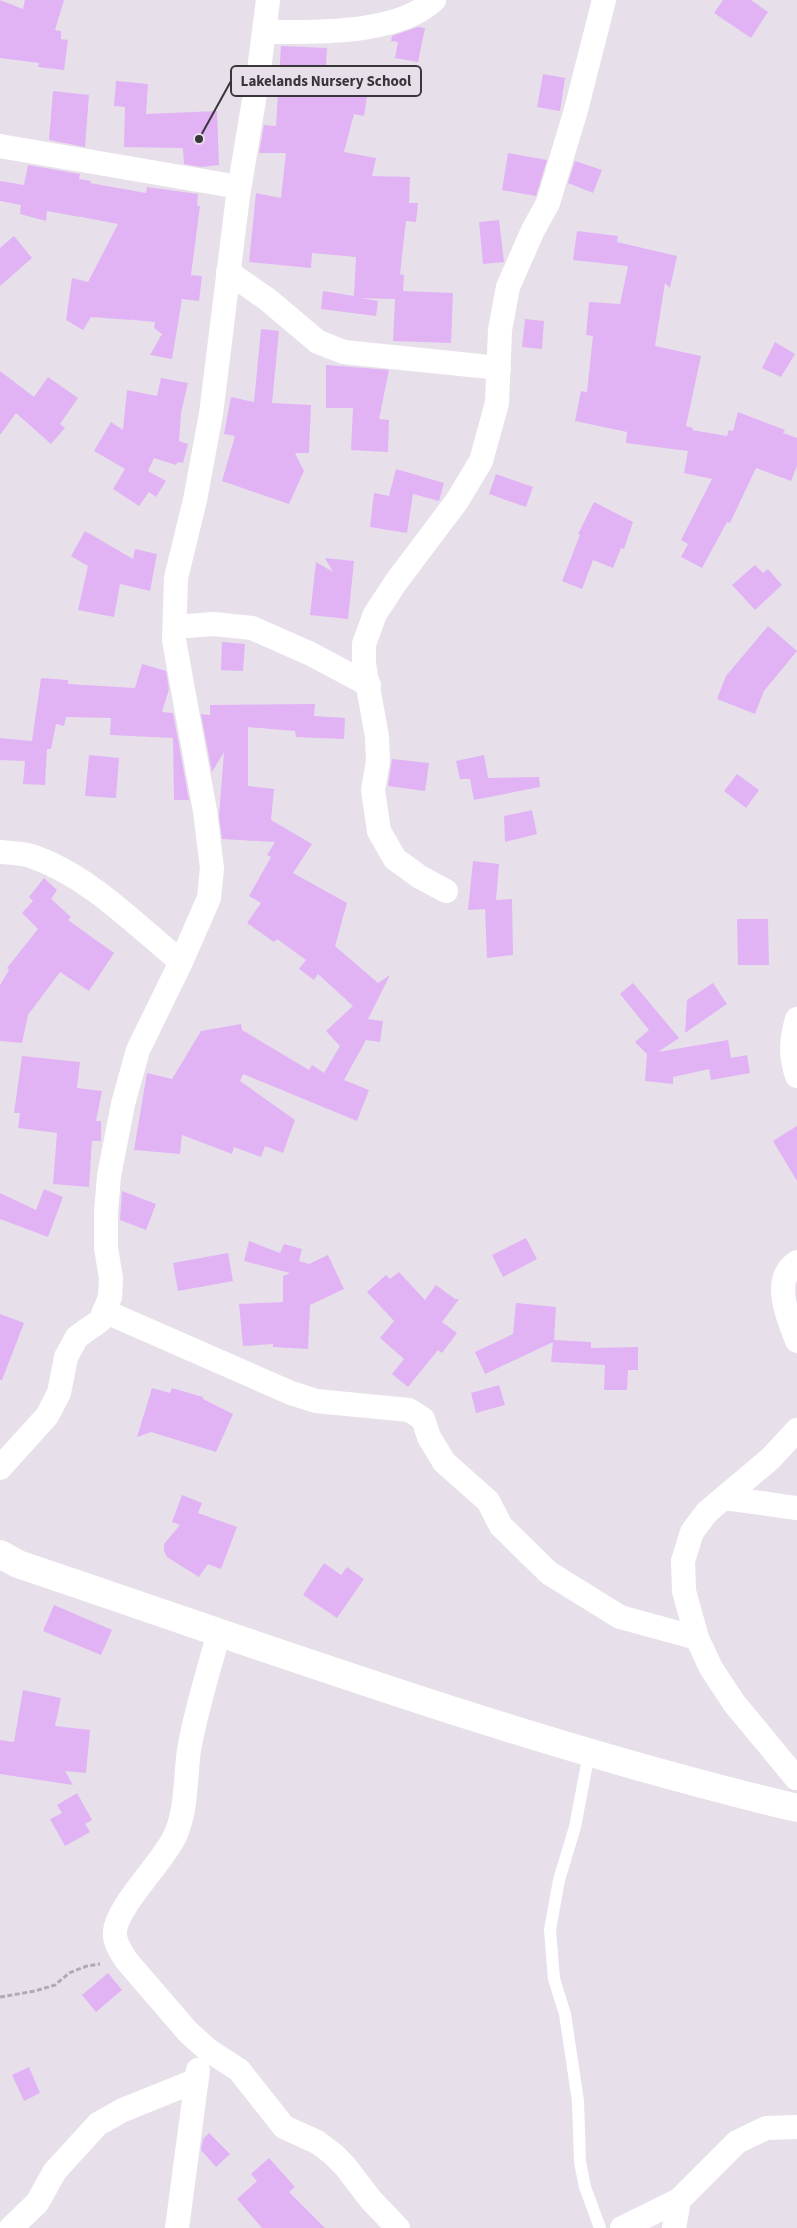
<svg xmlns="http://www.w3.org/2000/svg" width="797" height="2228" font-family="'Source Sans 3',sans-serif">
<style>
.building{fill:#e1b3f5}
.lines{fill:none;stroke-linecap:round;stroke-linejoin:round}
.path{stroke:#b0aab2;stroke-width:3;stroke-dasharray:5 2.5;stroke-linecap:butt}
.lane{stroke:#fff;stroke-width:12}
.street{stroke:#fff;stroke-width:24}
.secondary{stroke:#fff;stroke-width:28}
.leader{fill:none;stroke:#39363a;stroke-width:2}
.callout-dot{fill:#39363a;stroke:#e7e0ea;stroke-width:2}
.callout{fill:#e7e0ea;stroke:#39363a;stroke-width:2}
.callout-label{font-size:15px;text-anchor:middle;font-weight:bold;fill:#39363a}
</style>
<rect width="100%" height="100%" fill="#e7e0ea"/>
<g class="building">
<polygon points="0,0 23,9 25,0 64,0 55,30 61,31 61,39 68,40 64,70 38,67 39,63 0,58"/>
<polygon points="723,0 751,0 768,12 751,38 714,13"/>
<polygon points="418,27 425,28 418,62 395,58 398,42 391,41 392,36"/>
<polygon points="281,46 327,48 325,83 368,90 364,116 354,114 344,152 376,158 372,176 410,177 409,203 418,203 416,222 406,221 400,274 404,275 403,291 453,293 451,343 393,341 395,299 360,298 378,301 376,316 321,309 323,291 354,296 356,257 312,253 311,268 249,262 256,193 281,198 286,153 259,153 264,125 276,126"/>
<polygon points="543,74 565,78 560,111 537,107"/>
<polygon points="116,81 148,84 146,114 217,111 219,165 201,167 184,164 183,148 124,147 125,107 114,106"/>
<polygon points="53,91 89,95 85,147 49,140"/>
<polygon points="508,153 547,160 536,196 502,190"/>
<polygon points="575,161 602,170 593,193 568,183"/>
<polygon points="28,165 80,174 79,179 91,181 90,183 146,193 147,187 198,194 197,206 200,206 191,275 202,276 199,301 182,299 172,359 150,355 162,334 154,328 155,322 133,320 133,318 132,320 91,317 83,330 66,320 72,278 88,282 118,224 81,217 82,215 80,217 47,211 46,221 20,214 21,205 0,201 0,181 24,185"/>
<polygon points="499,220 504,262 483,264 479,222"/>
<polygon points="577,231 618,236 617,242 677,256 670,288 665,283 655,346 701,356 686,426 693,428 692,430 727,436 729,430 733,431 738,412 785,430 783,433 797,438 797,466 791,481 756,468 730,523 727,522 702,568 681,557 688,544 681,540 712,479 684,473 688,451 626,443 627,432 575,421 581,391 587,392 593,336 586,335 589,302 620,304 628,266 573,260"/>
<polygon points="14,236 32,258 0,286 0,248"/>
<polygon points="525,319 544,321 542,349 522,347"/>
<polygon points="261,329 279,331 272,403 311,405 309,453 295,453 304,471 289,504 222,481 235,436 224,434 231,397 254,402"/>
<polygon points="775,342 795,354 781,377 762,368"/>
<polygon points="326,365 389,370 379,419 389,420 388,452 351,450 353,408 326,408"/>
<polygon points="0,371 34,397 48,377 78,398 60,424 65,428 51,444 16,413 0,435"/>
<polygon points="161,378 188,383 181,413 179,441 188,444 183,463 178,462 176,465 154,458 148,471 166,481 156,497 149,492 139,506 113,489 125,469 94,451 111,422 123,430 127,390 157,396"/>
<polygon points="396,469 444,483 439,501 413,494 407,533 370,527 374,493 389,496"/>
<polygon points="496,474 533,487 526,507 489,494"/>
<polygon points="594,502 633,522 624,549 621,548 613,568 593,560 582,589 562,581 580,535 578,534"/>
<polygon points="85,531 133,559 135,549 157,554 150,591 120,584 114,617 78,610 88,566 71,556"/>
<polygon points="325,558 354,561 348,619 310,615 316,562 333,572"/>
<polygon points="755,565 763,573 768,569 782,585 755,610 732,585"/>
<polygon points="768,626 797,651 764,691 755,714 717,699 726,676"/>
<polygon points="222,642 245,644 243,671 221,670"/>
<polygon points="142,664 166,671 169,689 162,712 173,713 189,800 174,800 173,738 110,735 111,718 66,717 64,726 56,724 51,749 47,749 45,785 23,784 25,761 0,760 0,738 32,741 41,678 68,680 68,684 135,688"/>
<polygon points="315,704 314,716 345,718 344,739 296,737 295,731 248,727 248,786 274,789 271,820 312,844 293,873 347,903 335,946 378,983 390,975 368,1019 383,1021 380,1042 366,1040 344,1080 369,1090 357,1121 243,1074 240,1081 295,1120 283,1153 265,1146 261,1157 234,1147 232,1154 182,1135 180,1154 134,1150 147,1073 172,1079 201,1031 241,1024 242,1030 309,1070 312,1065 324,1073 340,1046 326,1031 353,1006 318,974 314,980 299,969 306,960 277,939 274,942 247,923 261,903 249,896 271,857 267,855 275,842 222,839 219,816 224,752 212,772 201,714 210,715 210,705"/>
<polygon points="89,755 119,758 116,798 85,796"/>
<polygon points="484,755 488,778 539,777 540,787 474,800 470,779 460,779 456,761"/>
<polygon points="392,759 429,763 425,791 388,786"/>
<polygon points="737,774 759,790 746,808 724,791"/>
<polygon points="532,810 537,834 505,842 504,816"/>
<polygon points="473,861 499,864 496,900 512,899 513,955 487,958 485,909 468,910"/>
<polygon points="44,878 57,890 51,899 71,917 68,920 114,953 89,991 60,972 28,1015 22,1043 0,1041 0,985 9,970 7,968 38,929 22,913 33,901 29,897"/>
<polygon points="737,919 768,919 769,965 738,965"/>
<polygon points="633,983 679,1038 658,1052 728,1040 731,1058 747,1055 750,1073 711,1080 709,1069 673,1077 673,1084 645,1081 647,1054 635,1042 649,1030 620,994"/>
<polygon points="713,983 727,1004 685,1033 687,1000"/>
<polygon points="22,1056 80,1062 77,1088 102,1091 96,1121 101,1121 101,1141 92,1141 89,1187 53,1184 57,1133 18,1128 20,1113 14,1113"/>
<polygon points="797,1126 797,1181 773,1141"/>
<polygon points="44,1189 63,1197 48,1237 0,1219 0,1193 36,1210"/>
<polygon points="122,1191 156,1204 146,1230 120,1220"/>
<polygon points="526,1238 537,1259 503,1277 492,1255"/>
<polygon points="249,1241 280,1253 284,1244 302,1249 299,1261 309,1264 328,1255 344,1289 310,1305 308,1349 273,1347 273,1344 243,1346 239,1304 283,1302 283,1276 290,1273 244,1261"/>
<polygon points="228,1253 233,1281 178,1291 173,1263"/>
<polygon points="399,1272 425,1300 436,1285 455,1299 459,1299 442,1322 457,1333 442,1353 438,1350 408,1387 392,1374 404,1359 380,1338 394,1321 367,1292 386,1275 390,1279"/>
<polygon points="516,1303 556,1307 554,1340 591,1342 591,1348 638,1347 638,1370 628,1370 627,1390 604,1390 605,1365 551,1362 553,1342 485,1374 475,1352 513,1334"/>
<polygon points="0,1314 24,1323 2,1380 0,1380"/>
<polygon points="499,1385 505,1405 476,1413 471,1393"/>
<polygon points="152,1388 170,1393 172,1388 203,1397 203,1399 233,1414 216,1452 151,1432 137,1437"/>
<polygon points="182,1495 202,1503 198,1513 237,1527 221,1569 208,1564 199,1577 167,1557 164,1551 164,1544 180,1525 172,1522"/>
<polygon points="324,1563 341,1575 347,1567 364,1579 337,1618 303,1595"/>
<polygon points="54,1605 112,1630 101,1655 43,1631"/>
<polygon points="23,1690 61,1698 55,1726 90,1730 86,1773 65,1771 73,1785 0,1774 0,1740 14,1742"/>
<polygon points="77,1793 92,1820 85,1824 90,1832 65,1846 50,1819 62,1813 57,1805"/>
<polygon points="108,1973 122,1990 96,2012 82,1995"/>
<polygon points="29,2067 40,2093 24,2101 12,2075"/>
<polygon points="209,2133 230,2154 216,2167 201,2150 203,2139"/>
<polygon points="269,2158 295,2187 289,2192 325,2228 262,2228 237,2199 257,2181 251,2174"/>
</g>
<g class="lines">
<polyline class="path" points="0,1997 35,1991 55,1985 69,1973 87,1966 100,1964"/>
<polyline class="lane" points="589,1753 575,1827 559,1880 550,1930 554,1979 565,2014 578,2101 580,2162 585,2187 600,2228"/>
<g class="street">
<path d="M 265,32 C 313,32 398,35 434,0"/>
<polyline points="0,146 239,187"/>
<polyline points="228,272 267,299 318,342 344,352 499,368"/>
<polyline points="175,627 213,624 252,628 311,654 369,685"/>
<path d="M 0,852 C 10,853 21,853 31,856 C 88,875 135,924 181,962"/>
<polyline points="446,891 420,877 395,859 379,831 373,790 378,761 377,737 364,664 364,644 375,614 396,582 457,501 481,461 497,403 500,330 508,287 533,230 548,203 576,110 604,0"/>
<path d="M 797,1019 C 791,1039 790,1056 797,1076"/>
<path d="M 797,1262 C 770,1280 789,1319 797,1341"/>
<polyline points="104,1311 291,1393 316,1401 409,1410 423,1419 429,1437 444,1462 488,1501 501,1526 549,1573 620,1617 697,1638"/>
<polyline points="0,1468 47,1416 59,1393 66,1357 77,1337 101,1320 110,1297 111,1278 106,1248 106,1213 109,1176 123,1104 138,1050 181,962 209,898 212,868 205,811 174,640 176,578 195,500 211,414 238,196 259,70 268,0"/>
<polyline points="724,1498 797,1508"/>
<path d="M 219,1633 C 208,1672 196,1710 189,1750 C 185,1779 187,1810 175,1836 C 163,1862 116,1907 115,1932 C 114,1942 121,1952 126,1960 L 188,2032 L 208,2050 L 239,2070 L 284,2127 L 317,2142 L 333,2154 L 345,2166 L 371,2200 L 398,2228"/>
<polyline points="796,1778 734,1703 711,1668 697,1638 684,1591 683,1561 692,1532 707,1512 770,1459 797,1430"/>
<polyline points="11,2228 37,2203 55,2171 98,2124 123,2110 195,2081"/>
<polyline points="177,2228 198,2070"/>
<polyline points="622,2228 679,2200 737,2142 766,2128 797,2127"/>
<polyline points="674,2228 679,2200"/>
</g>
<path class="secondary" d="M 0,1554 L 18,1564 C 276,1651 532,1745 797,1808"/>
</g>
<path class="leader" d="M199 139L231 81"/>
<circle class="callout-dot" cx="199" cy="139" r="5"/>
<rect class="callout" x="231" y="66" width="190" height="30" rx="5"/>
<g class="callout-label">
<text x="326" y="86">Lakelands Nursery School</text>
</g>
</svg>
